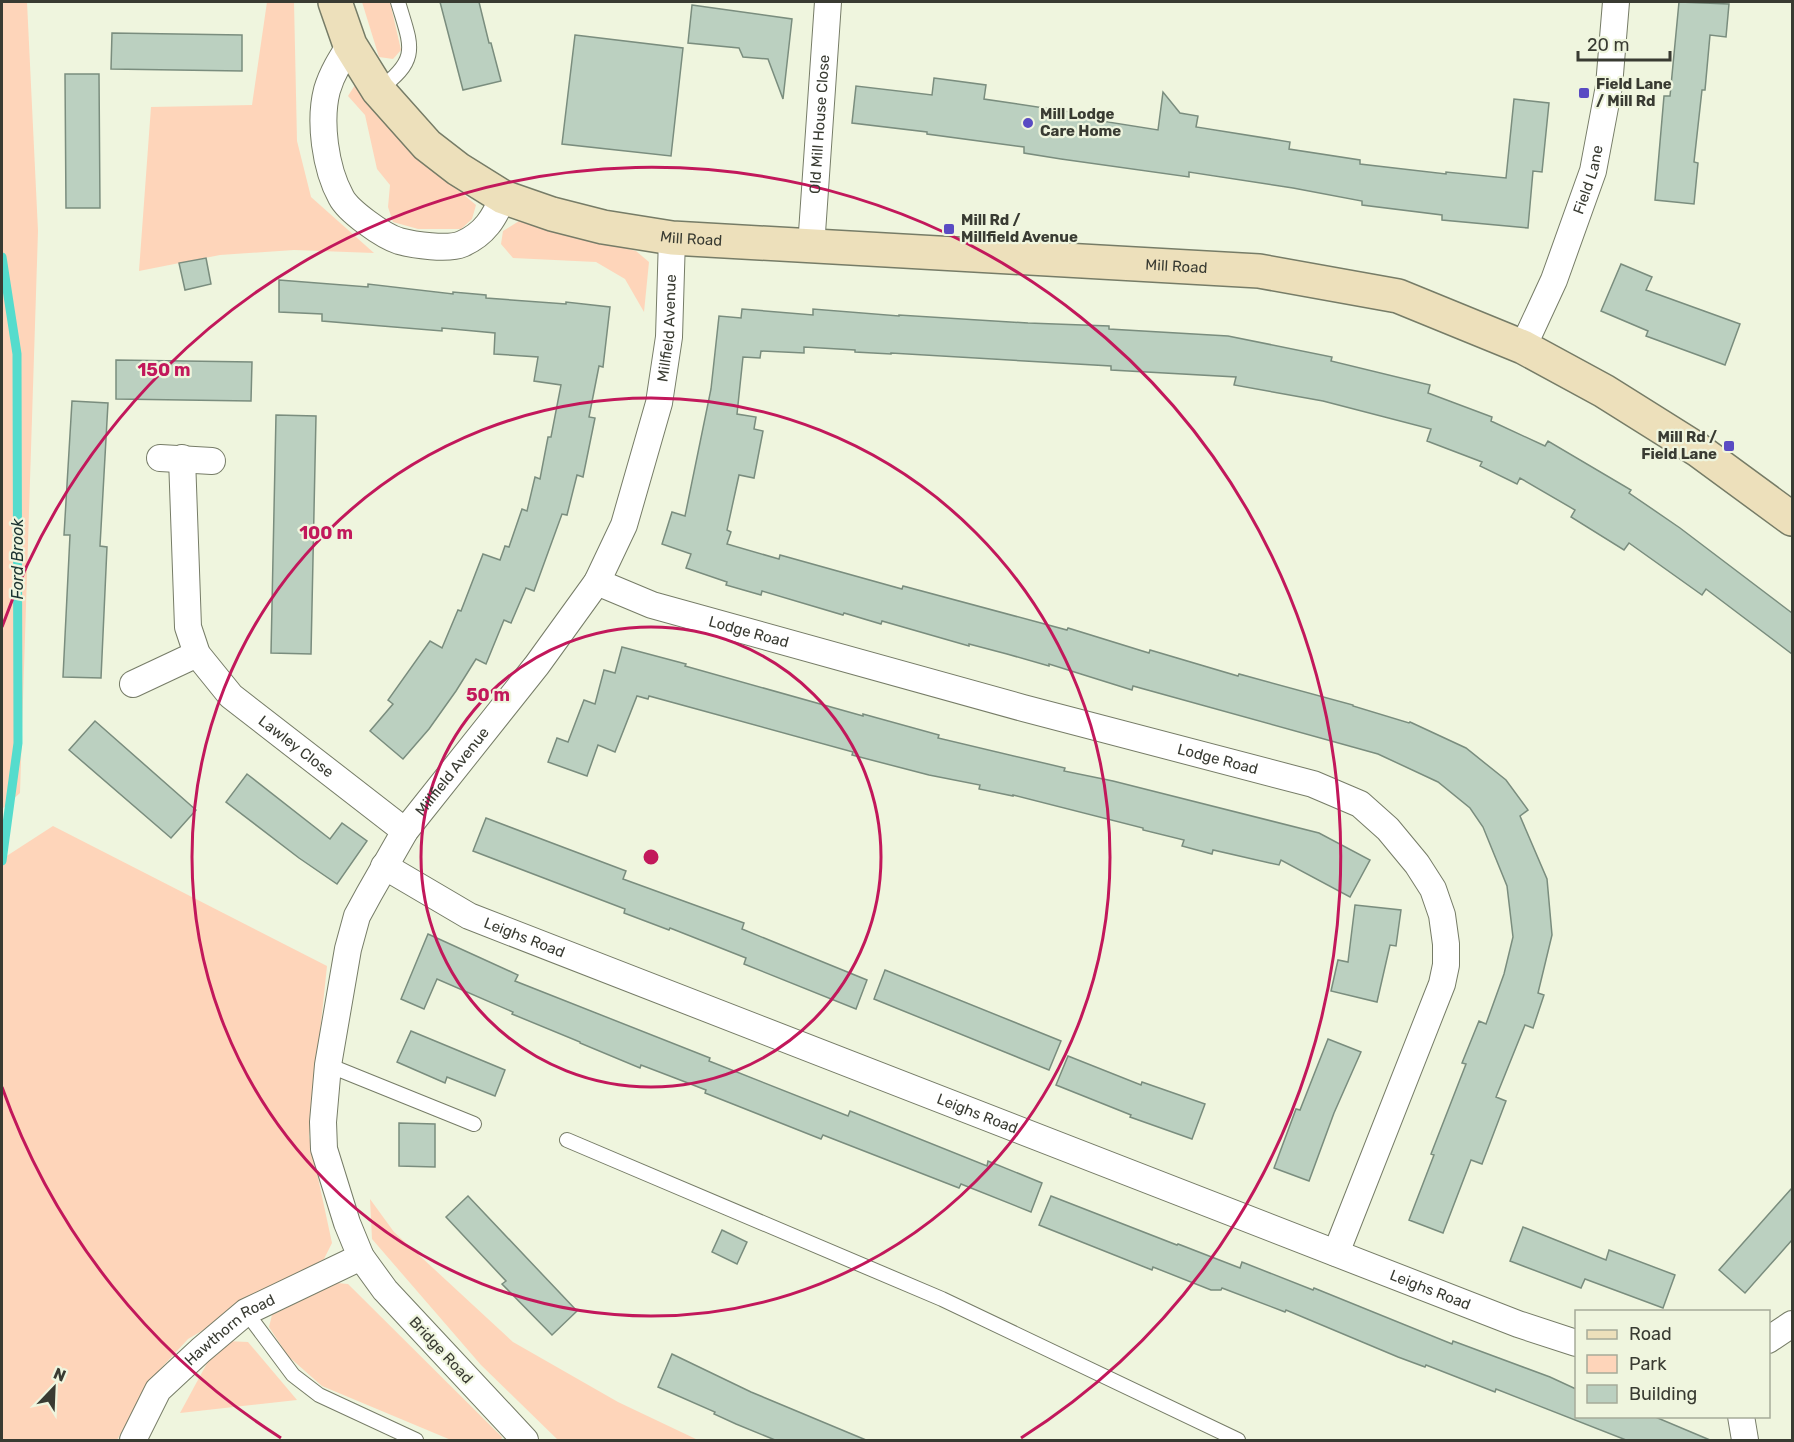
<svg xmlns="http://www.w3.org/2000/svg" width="1794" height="1442" font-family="Rubik,sans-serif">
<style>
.green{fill:#fed5ba}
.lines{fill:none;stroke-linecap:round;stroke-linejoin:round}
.stream{stroke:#55dccd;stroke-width:9}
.building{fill:#bbd0c0;stroke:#7a8d7e;stroke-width:1.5}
.lane-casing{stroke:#767c67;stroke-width:16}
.street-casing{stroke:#767c67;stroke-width:28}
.secondary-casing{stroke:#767c67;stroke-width:36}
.lane{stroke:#fff;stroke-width:14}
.street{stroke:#fff;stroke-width:26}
.secondary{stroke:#ede0bb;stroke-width:33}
.ring{fill:none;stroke:#c2185b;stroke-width:3}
.poi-dot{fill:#594bc3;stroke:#eff5de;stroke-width:2}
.labels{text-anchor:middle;stroke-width:4.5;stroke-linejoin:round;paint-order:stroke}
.poi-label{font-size:15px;font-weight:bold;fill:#393b32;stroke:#eff5de;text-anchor:start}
.street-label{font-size:15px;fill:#393b32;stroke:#eff5de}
.water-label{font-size:16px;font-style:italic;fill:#1c3330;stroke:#eff5de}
.centre{fill:#c2185b;stroke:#eff5de;stroke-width:3}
.ring-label{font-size:18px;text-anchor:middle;font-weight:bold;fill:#c2185b;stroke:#eff5de;stroke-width:4.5;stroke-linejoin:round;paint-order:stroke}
</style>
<rect width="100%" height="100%" fill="#eff5de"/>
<g class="green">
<polygon points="2,2 27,2 38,231 20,793 2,809"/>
<polygon points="267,2 294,2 297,141 311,197 374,253 294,250 220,255 139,271 151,107 252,105"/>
<polygon points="362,2 390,2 401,50 393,59 379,57"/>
<polygon points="355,85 407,147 476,205 472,219 461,229 418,229 393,222 388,207 390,185 377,169 365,115 348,96"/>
<polygon points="519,221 636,251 649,262 644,312 625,279 596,262 513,258 501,244 503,231"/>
<polygon points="53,826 327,966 309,1136 332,1243 324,1259 188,1339 153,1377 117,1440 2,1440 2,859"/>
<polygon points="370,1199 394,1232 513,1342 618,1402 698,1440 558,1440 481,1365 372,1239"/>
<polygon points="337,1283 348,1284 502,1437 501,1440 451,1440 322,1386 288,1356 269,1327 272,1315"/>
<polygon points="226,1341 248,1342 297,1400 180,1413 212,1354"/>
</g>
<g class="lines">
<polyline class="stream" points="2,257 17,354 18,743 2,861"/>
</g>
<g class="building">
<polygon points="440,2 479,2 489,43 491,43 501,81 463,90"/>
<polygon points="1679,2 1729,4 1726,37 1710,35 1705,90 1702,90 1694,162 1698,163 1694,204 1655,200 1664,96 1670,96"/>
<polygon points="692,5 792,19 783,99 768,59 743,57 739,48 688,43"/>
<polygon points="112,33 242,35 242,71 111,69"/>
<polygon points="575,35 683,48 671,156 562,144"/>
<polygon points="65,74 99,74 100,208 66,208"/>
<polygon points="934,78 986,85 984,99 1071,112 1070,116 1158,130 1163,92 1180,113 1198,116 1196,127 1290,142 1289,149 1360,160 1360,164 1446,174 1446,172 1506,178 1514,99 1549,103 1542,172 1533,171 1528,228 1442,220 1442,215 1362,205 1362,201 1293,188 1189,172 1189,177 1061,159 1024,153 1024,147 927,134 927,132 852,123 856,86 932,95"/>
<polygon points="206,258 211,284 185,290 179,263"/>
<polygon points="1621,264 1652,277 1646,290 1740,324 1725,365 1646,336 1648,331 1601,311"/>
<polygon points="279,280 368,287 368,284 453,294 453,292 486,295 486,298 566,304 566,302 610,307 603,367 599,366 589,417 595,418 583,477 577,475 567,515 562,514 534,591 526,588 511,623 504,620 486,664 476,659 456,691 429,729 403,759 370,731 393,704 388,700 430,641 442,648 458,610 461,611 483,554 500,560 505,546 509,547 522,509 527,511 535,477 540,479 548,437 551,437 561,385 534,381 538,357 494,354 495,333 442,328 442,331 322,321 322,314 279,312"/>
<polygon points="742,309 813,315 813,309 899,316 899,315 1028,323 1109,326 1109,329 1228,336 1332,357 1331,361 1430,385 1428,393 1492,417 1491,421 1545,446 1548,441 1631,490 1629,493 1680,528 1792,613 1792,654 1706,589 1702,595 1629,543 1624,550 1571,517 1575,510 1520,478 1517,484 1480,466 1482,462 1427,441 1431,429 1323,401 1234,385 1236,377 1111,370 1111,366 891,353 891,354 855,352 855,350 804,347 804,353 761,351 760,358 743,357 737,414 756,417 754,429 763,431 754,478 739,475 727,530 731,532 727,544 779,559 780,555 902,589 903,586 1067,630 1068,628 1149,653 1150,650 1238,676 1239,674 1353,705 1353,706 1409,723 1410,722 1466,748 1506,780 1528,810 1520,816 1547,879 1552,935 1538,993 1544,995 1533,1028 1525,1025 1496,1097 1506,1101 1482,1164 1471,1160 1443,1233 1409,1220 1434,1155 1431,1154 1466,1064 1462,1063 1479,1021 1486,1024 1504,974 1513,937 1507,886 1483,827 1470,808 1438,782 1378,754 1133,686 1132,690 1049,664 1049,666 1007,654 969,644 969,646 882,621 881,624 844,613 843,615 762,591 761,595 726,585 727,582 686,568 691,554 662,544 672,512 685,516 711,389 719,316 741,318"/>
<polygon points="116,360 252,362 251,401 116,399"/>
<polygon points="72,401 108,403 100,546 107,547 101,678 63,677 70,535 64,535"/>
<polygon points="276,415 316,416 311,654 271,653"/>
<polygon points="622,647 686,664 685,666 863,716 863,714 939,735 938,738 1065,768 1064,771 1113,781 1319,833 1370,860 1350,897 1281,860 1279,865 1213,850 1212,854 1182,846 1184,840 1143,830 1143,828 1013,795 1013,796 979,789 980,785 929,775 852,755 853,752 649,696 648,699 637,696 615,752 598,745 587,776 548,762 557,738 568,742 584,700 595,704 604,670 615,673"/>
<polygon points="95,721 196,810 171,838 69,750"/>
<polygon points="247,774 330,839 342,823 367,841 337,884 299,858 226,802"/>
<polygon points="486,818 626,871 623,879 744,923 742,929 867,980 856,1009 744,964 746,958 670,928 669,930 624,913 625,909 473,851"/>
<polygon points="1355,905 1401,910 1396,946 1390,945 1377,1002 1331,991 1338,960 1348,962"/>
<polygon points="428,934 518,975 515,981 710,1058 709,1061 848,1116 850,1111 987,1166 988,1161 1042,1183 1031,1212 961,1184 959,1188 823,1135 821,1139 705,1093 706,1090 675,1078 641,1065 640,1068 580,1043 580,1042 512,1014 513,1012 437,979 424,1009 401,999"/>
<polygon points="885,970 1061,1041 1049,1070 874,999"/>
<polygon points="411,1031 505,1070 495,1096 447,1077 445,1083 397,1062"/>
<polygon points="1328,1039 1361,1052 1334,1113 1309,1181 1274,1168 1296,1109 1300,1110"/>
<polygon points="1068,1056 1141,1085 1142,1082 1205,1104 1192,1139 1130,1117 1131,1115 1056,1085"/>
<polygon points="399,1123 435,1124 435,1167 399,1166"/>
<polygon points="1792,1188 1792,1240 1745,1293 1719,1270"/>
<polygon points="468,1196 577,1311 552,1335 502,1284 506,1281 446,1217"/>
<polygon points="1051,1196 1177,1245 1178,1244 1240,1268 1242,1262 1313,1290 1314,1288 1452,1344 1453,1341 1550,1377 1576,1389 1576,1416 1653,1416 1710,1440 1626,1440 1496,1389 1495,1392 1426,1365 1425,1367 1398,1357 1286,1310 1285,1312 1222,1288 1221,1290 1211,1290 1153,1267 1152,1270 1039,1225"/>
<polygon points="1523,1227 1606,1260 1609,1250 1675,1275 1663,1308 1585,1279 1581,1288 1510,1261"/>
<polygon points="722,1230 747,1242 737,1264 712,1252"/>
<polygon points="672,1354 751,1392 866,1440 775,1440 736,1424 714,1414 715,1412 658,1387"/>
</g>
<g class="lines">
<defs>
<g id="lane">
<path d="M 378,90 C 421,59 411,46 398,2"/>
<polyline points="328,1065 474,1124"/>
<polyline points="567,1140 942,1299 1238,1440"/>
<polyline points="246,1312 293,1375 319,1395 416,1440"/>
</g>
<g id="street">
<path d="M 350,45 C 341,59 332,73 327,90 C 319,121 325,168 341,197 C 348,211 383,236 399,241 C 414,245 448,250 462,244 C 485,234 494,218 503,197"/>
<path id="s1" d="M 811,247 L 828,2"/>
<path id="s2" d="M 1523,347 L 1554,280 L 1593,171 L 1609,86 L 1616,2"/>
<polyline points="160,458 212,461"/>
<path id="s3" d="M 182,458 L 188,627 L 197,654 L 231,696 L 405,831"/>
<path id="s4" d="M 597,582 L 652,605 L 1023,708 L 1313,784 L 1360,804 L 1388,829 L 1417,864 L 1433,889 L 1442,915 L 1446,944 L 1446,965 L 1442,984 L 1336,1253"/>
<polyline points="133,684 197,654"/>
<path id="s5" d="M 384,866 L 469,916 L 1518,1324 L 1576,1343"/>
<polyline points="1768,1340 1792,1324"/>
<polyline points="1741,1416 1745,1440"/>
<path id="s6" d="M 133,1440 L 158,1390 L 201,1350 L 246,1312 L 361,1257"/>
<path id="s7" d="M 525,1440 L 385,1290 L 361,1257 L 347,1223 L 324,1149 L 323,1122 L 328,1065 L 348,949 L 357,916 L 369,894 L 405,831 L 537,665 L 597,582 L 624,525 L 659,403 L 669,337 L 672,238"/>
</g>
<g id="secondary">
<path id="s8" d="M 335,2 L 350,45 L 378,90 L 427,145 L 458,169 L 503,197 L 552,214 L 603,227 L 672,238 L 1259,271 L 1398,296 L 1523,347 L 1604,391 L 1698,450 L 1792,519"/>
</g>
</defs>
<use href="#lane" class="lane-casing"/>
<use href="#street" class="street-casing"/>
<use href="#secondary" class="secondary-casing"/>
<use href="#lane" class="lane"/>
<use href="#street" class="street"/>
<use href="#secondary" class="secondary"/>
</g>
<g class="ring">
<circle cx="651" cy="857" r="230"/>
<circle cx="651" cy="857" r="459"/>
<path d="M281 1438A689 689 0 0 1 2 1087M2 627A689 689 0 1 1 1021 1438"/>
</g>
<g class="poi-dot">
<rect x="1578" y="87" width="12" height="12" rx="3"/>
<circle cx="1028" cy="123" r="6"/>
<rect x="943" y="223" width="12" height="12" rx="3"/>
<rect x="1723" y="440" width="12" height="12" rx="3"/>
</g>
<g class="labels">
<g class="poi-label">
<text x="1596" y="89">Field Lane<tspan x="1596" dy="17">/ Mill Rd</tspan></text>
<text x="1040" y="119">Mill Lodge<tspan x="1040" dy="17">Care Home</tspan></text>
<text x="961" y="225">Mill Rd /<tspan x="961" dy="17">Millfield Avenue</tspan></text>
<text x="1717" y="442" text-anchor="end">Mill Rd /<tspan x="1717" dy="17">Field Lane</tspan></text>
</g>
<g class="street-label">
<text dy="5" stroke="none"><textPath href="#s1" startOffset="123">Old Mill House Close</textPath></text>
<text dy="5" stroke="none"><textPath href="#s2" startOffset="180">Field Lane</textPath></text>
<text dy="5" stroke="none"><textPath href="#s8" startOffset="458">Mill Road</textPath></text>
<text dy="5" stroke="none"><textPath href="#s8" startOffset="944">Mill Road</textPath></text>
<text dy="5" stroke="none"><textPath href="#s7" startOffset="1274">Millfield Avenue</textPath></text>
<text dy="5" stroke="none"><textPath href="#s4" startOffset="160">Lodge Road</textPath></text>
<text dy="5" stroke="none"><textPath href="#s3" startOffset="334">Lawley Close</textPath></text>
<text dy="5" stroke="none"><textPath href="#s4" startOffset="646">Lodge Road</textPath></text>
<text dy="5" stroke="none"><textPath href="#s7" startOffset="770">Millfield Avenue</textPath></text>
<text dy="5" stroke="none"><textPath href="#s5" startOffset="158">Leighs Road</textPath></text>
<text dy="5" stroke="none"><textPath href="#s5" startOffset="644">Leighs Road</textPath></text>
<text dy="5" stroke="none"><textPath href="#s5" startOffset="1130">Leighs Road</textPath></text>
<text dy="5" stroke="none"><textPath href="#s6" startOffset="150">Hawthorn Road</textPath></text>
<text transform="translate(441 1350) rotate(47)" y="5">Bridge Road</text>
</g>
<g class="water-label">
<text transform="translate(17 559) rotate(-90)" y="6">Ford Brook</text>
</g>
</g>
<circle cx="651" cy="857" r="9" class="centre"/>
<g class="ring-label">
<text x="164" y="376">150 m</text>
<text x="326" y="539">100 m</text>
<text x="488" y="701">50 m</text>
</g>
<rect width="1794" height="1442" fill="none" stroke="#393b32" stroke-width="6"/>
<rect x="1575" y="1310" width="195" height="108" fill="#eff5de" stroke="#a6ab99" stroke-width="1.5"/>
<rect x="1587" y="1330" width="30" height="9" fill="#ede0bb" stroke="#a6ab99" stroke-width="1.5"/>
<text x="1629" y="1340" font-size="18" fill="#393b32">Road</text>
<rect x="1587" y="1355" width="30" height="18" fill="#fed5ba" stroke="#a6ab99" stroke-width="1.5"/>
<text x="1629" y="1370" font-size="18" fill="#393b32">Park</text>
<rect x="1587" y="1385" width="30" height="18" fill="#bbd0c0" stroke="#a6ab99" stroke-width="1.5"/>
<text x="1629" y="1400" font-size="18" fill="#393b32">Building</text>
<g transform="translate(54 1388) rotate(23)" stroke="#eff5de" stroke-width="4.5" paint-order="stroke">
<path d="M0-4.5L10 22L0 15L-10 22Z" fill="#393b32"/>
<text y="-9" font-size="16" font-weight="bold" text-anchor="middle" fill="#393b32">N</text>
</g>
<path d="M1578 51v9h92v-9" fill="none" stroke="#393b32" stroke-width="3"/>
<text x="1587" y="51" font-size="18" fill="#393b32" stroke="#eff5de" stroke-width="4.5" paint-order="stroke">20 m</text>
</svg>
